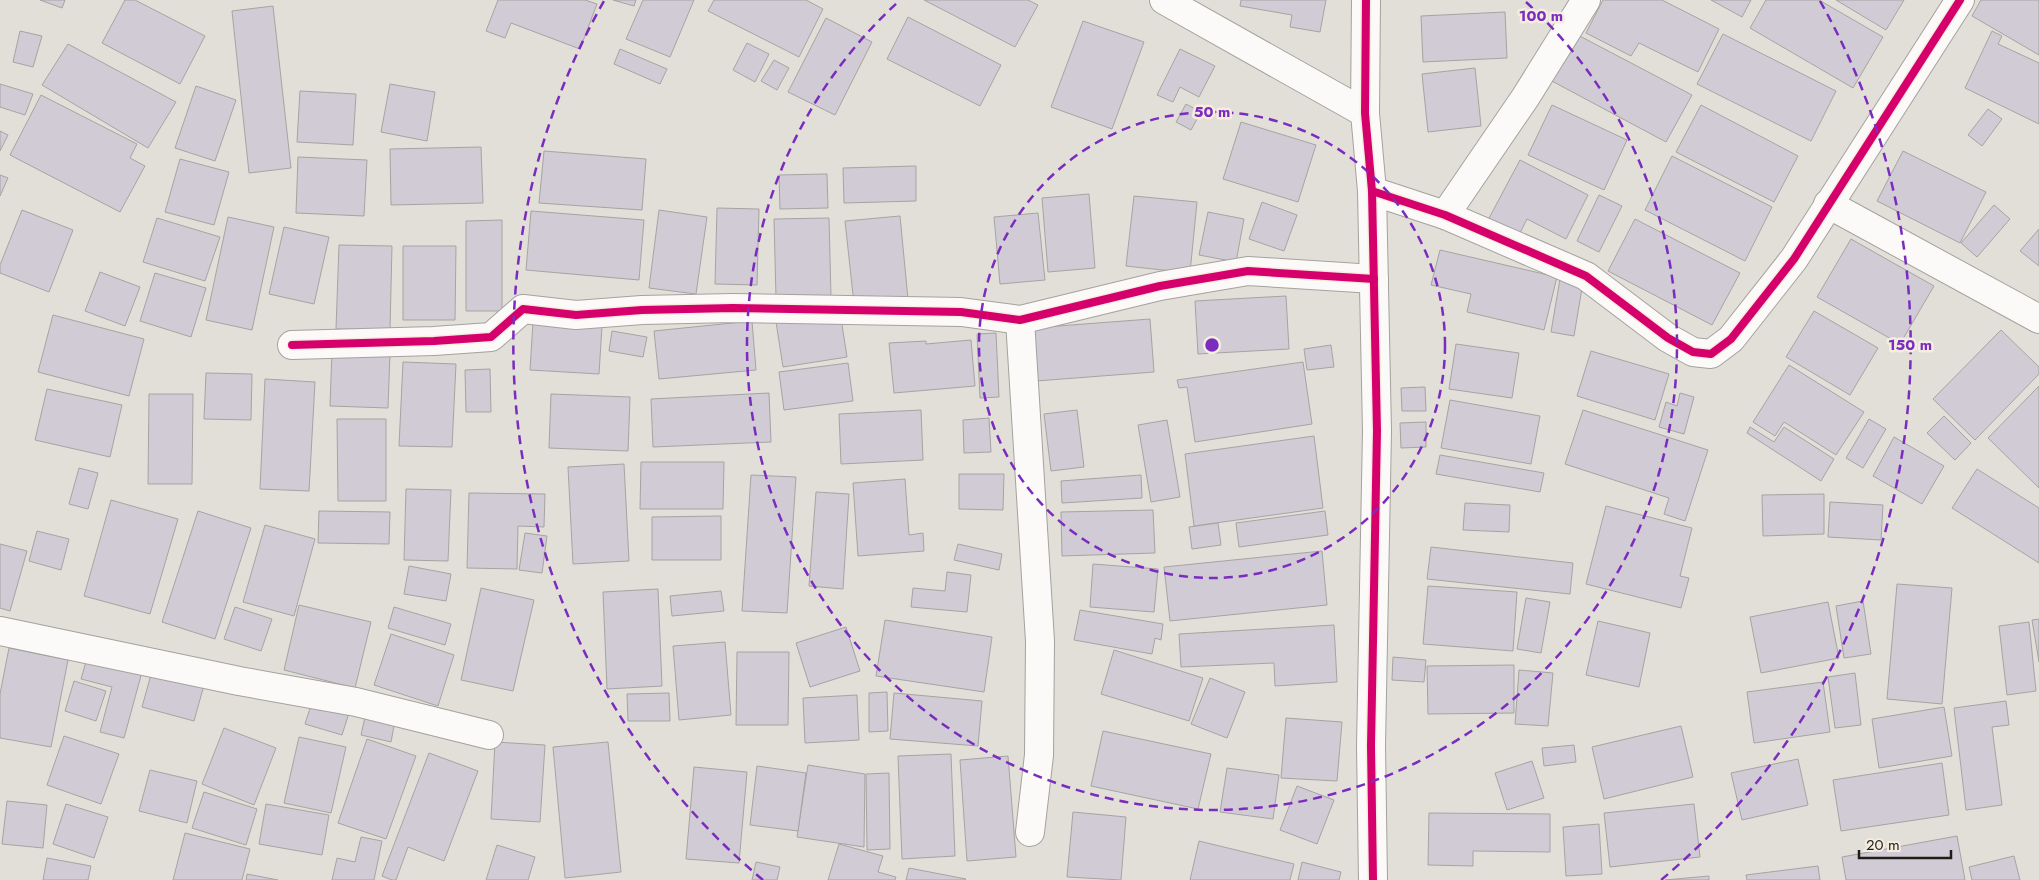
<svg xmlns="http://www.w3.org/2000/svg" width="2039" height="880" font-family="Jost,sans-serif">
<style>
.building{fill:#d0cbd4;stroke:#a6a4a3}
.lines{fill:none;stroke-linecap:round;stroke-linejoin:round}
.minor-casing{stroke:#a4a29d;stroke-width:30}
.minor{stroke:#fbfaf9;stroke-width:28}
.cycleway-casing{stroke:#f4ede0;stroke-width:11}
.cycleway{stroke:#d6006c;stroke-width:8}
.ring{fill:none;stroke:#7b2cbf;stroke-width:2.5;stroke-dasharray:9 6}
.centre{fill:#7b2cbf;stroke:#f4ede0;stroke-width:2.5}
.ring-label{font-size:15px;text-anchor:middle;font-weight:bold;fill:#7b2cbf;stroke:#f4ede0;stroke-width:5;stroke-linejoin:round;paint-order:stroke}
</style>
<rect width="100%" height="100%" fill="#e2dfd8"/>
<g class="building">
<polygon points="40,0 65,0 62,8"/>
<polygon points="125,0 135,0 205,36 180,84 102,43"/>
<polygon points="498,0 585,0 597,4 580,49 511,23 505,38 486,31"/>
<polygon points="613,0 636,0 634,6"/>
<polygon points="643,0 694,0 670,57 626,39"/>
<polygon points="714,0 806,0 823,9 799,57 708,11"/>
<polygon points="924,0 1028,0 1038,5 1015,47"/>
<polygon points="1241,0 1326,0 1320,32 1290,27 1292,15 1240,6"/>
<polygon points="1603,0 1662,0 1719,29 1698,72 1639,43 1631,56 1586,33"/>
<polygon points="1711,0 1751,0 1742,17"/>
<polygon points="1766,0 1819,0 1883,37 1853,88 1750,28"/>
<polygon points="1836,0 1904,0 1886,30"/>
<polygon points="1981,0 2039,0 2039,55 1972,16"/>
<polygon points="273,6 291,168 249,173 232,11"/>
<polygon points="1505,12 1507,58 1423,62 1421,16"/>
<polygon points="908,17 1001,65 980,106 887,59"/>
<polygon points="826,18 872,42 835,115 788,92"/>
<polygon points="1083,21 1144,42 1112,129 1051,107"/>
<polygon points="20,31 42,36 33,67 13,62"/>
<polygon points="1992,31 2002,36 1998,44 2039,63 2039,124 1965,88"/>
<polygon points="1574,33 1692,95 1666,142 1550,80"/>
<polygon points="1723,34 1836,91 1811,141 1697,84"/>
<polygon points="747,43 769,54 755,82 733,70"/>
<polygon points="68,44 176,102 148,148 42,85"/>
<polygon points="620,49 667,69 660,84 614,64"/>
<polygon points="1180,49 1215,66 1199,97 1180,87 1173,102 1157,95"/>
<polygon points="774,60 789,68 777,90 761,81"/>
<polygon points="1475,68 1481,126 1428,132 1422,74"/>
<polygon points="0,84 33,94 25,115 0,107"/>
<polygon points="390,84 435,92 427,141 381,132"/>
<polygon points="196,86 236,100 215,161 175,148"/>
<polygon points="300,91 356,94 353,145 297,142"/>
<polygon points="41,95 137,144 130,158 145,166 120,212 10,155"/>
<polygon points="1186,104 1201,112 1191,130 1176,122"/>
<polygon points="1552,105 1627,140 1604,190 1528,155"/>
<polygon points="1701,105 1798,156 1774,202 1676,152"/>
<polygon points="1988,109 2002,119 1982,146 1968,135"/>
<polygon points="1241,122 1316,145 1298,202 1223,179"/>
<polygon points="0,131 8,135 0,151"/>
<polygon points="481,147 483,203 391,205 390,149"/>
<polygon points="544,151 646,159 642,210 539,203"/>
<polygon points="1903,151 1986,192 1960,243 1877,201"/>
<polygon points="1672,156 1772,207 1745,261 1645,210"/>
<polygon points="298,157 367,160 364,216 296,213"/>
<polygon points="180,159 229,172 214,225 165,212"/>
<polygon points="1520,160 1588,195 1566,239 1527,219 1519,235 1488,220"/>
<polygon points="916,166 916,201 844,203 843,168"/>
<polygon points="827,174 828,208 780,209 779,175"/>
<polygon points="0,175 8,178 0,196"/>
<polygon points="1089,194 1095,268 1048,272 1042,198"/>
<polygon points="1599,195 1622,206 1599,252 1577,241"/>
<polygon points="1134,196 1197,202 1190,273 1126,266"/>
<polygon points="1262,202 1297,215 1284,251 1249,239"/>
<polygon points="1994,205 2010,219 1977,257 1961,243"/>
<polygon points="717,208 759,209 757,285 715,284"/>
<polygon points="22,210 73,230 49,292 0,273 0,265"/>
<polygon points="659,210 707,217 696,294 649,288"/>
<polygon points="531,211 644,220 639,280 526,270"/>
<polygon points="1208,212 1244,219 1236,262 1199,255"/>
<polygon points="1038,213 1045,280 1000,284 994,217"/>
<polygon points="900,216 908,299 854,304 845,221"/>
<polygon points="228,217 274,227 252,330 206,320"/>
<polygon points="157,218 220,237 205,281 143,262"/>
<polygon points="829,218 831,297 776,298 774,219"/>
<polygon points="1635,219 1740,273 1712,325 1608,271"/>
<polygon points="502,220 502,311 466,311 466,221"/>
<polygon points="284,227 329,237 314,304 269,294"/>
<polygon points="2039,229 2039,266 2020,251"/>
<polygon points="1851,239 1934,286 1900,344 1817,297"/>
<polygon points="339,245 392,246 390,330 336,329"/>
<polygon points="403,246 456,246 455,320 403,320"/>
<polygon points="1440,250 1557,277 1544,330 1467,312 1471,294 1431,285"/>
<polygon points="100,272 140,287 125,326 85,311"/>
<polygon points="155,273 206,288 191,337 140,321"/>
<polygon points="1560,279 1583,282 1574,336 1551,332"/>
<polygon points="1286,296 1289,349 1198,354 1195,301"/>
<polygon points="1814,311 1878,348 1850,395 1786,357"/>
<polygon points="840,312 847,357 783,367 776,322"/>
<polygon points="53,315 144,339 129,396 38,372"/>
<polygon points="1150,319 1154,372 1036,381 1032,328"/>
<polygon points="752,321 756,370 659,379 654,331"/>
<polygon points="533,322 602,326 599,374 530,370"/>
<polygon points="2001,330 2039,367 2039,374 1975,440 1933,399"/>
<polygon points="612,331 647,337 643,357 609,351"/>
<polygon points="996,333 999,397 980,398 977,334"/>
<polygon points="971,340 975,386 894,393 889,343 926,341 926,344"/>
<polygon points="1456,344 1519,353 1512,398 1449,389"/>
<polygon points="1331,345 1334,367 1307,370 1304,349"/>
<polygon points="332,351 390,353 388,408 330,406"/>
<polygon points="1591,351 1669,374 1655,420 1577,396"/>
<polygon points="403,362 456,364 452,447 399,446"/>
<polygon points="1303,362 1312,424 1195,442 1187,387 1179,388 1177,380"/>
<polygon points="848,363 853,401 784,410 779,372"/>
<polygon points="1789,365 1864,412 1836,455 1784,422 1775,436 1753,422"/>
<polygon points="490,369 491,412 466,412 465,370"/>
<polygon points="206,373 252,374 251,420 204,419"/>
<polygon points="265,379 315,382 309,491 260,489"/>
<polygon points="2039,386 2039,488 1988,438"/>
<polygon points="1425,387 1426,411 1402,411 1401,388"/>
<polygon points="47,389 122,405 110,457 35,440"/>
<polygon points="769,393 771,442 653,447 651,399"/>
<polygon points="1680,393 1694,397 1684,434 1659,427 1666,402 1677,406"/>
<polygon points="149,394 193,394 192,484 148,484"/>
<polygon points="551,394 630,397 628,451 549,448"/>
<polygon points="1450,400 1540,416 1531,464 1441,448"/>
<polygon points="921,410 923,460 841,464 839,414"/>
<polygon points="1077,410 1084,467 1051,471 1044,414"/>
<polygon points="1583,410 1708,450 1685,521 1664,514 1669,498 1565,464"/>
<polygon points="1944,416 1971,443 1955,460 1927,433"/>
<polygon points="989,418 991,452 964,453 963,420"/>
<polygon points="337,419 386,419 386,501 338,501"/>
<polygon points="1869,419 1886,429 1863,468 1846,458"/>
<polygon points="1167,420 1180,497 1151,502 1138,425"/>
<polygon points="1426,422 1426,447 1401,448 1400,423"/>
<polygon points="1750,427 1774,442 1784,427 1834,459 1821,481 1747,433"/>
<polygon points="1314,436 1323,508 1194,526 1185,454"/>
<polygon points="1894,437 1944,466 1922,504 1873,476"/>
<polygon points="1440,455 1544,473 1540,492 1436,474"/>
<polygon points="641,462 724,462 723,509 640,509"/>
<polygon points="624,464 629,561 573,564 568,467"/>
<polygon points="79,468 98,473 88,509 69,504"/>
<polygon points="1977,469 2039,508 2039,563 1952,508"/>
<polygon points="959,474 1004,474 1003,510 959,509"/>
<polygon points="751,475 796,477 787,613 742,611"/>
<polygon points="1141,475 1142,498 1062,503 1061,481"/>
<polygon points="905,479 909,535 923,533 924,551 858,556 853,483"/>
<polygon points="406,489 451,490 448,561 404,560"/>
<polygon points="816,492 849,494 843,589 809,586"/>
<polygon points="469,493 545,494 544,527 518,526 517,569 467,568"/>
<polygon points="1824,494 1824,534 1763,536 1762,495"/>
<polygon points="111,500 178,519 150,614 84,596"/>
<polygon points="1830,502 1883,505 1881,540 1828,537"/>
<polygon points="1465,503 1510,505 1509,532 1463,530"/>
<polygon points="1606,506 1692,528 1680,576 1689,578 1681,608 1586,584"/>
<polygon points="1153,510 1155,553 1062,556 1061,512"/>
<polygon points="198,511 251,528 215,639 162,622"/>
<polygon points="319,511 390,512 389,544 318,543"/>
<polygon points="1325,511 1328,535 1239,547 1236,523"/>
<polygon points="721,516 721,560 652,560 652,517"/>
<polygon points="1218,523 1221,545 1192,549 1189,527"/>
<polygon points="265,525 315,539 294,616 243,602"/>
<polygon points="37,531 69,539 61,570 29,561"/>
<polygon points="525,533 547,536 542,573 519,570"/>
<polygon points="0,544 27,551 10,611 0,608"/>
<polygon points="958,544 1002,554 999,570 954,560"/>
<polygon points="1431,547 1573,563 1570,594 1427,579"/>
<polygon points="1322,551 1327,605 1170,621 1164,567"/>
<polygon points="1093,564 1158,569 1154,612 1090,607"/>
<polygon points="409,566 451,574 446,601 404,594"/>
<polygon points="947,572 971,575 967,612 911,607 913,588 945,591"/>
<polygon points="1897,584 1952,588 1942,704 1887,699"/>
<polygon points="1428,586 1517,592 1513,651 1423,644"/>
<polygon points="481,588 534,600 513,691 461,680"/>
<polygon points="658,589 662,686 607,689 603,592"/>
<polygon points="721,591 724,611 672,616 670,596"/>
<polygon points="1526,598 1550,602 1541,653 1517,649"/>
<polygon points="1863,601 1871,654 1844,658 1836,606"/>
<polygon points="1828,602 1839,658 1761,673 1750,617"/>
<polygon points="299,605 371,622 355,688 284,670"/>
<polygon points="235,607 272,619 261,651 224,639"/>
<polygon points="394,607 451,624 445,645 388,628"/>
<polygon points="1080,610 1163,624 1161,640 1155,638 1152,654 1074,640"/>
<polygon points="2039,619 2039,662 2032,620"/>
<polygon points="885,620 992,637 984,692 876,676"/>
<polygon points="1598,621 1650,633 1639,687 1586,675"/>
<polygon points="2029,622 2036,691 2007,695 1999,626"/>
<polygon points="1334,625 1337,682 1275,686 1274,663 1181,667 1179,634"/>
<polygon points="846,627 860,671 810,687 796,643"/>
<polygon points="391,634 454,655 438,706 374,685"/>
<polygon points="725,642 731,715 679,720 673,646"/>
<polygon points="9,648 68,660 51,747 0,738 0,694"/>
<polygon points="1114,650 1203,678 1189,721 1101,694"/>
<polygon points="737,652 789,652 788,725 736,725"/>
<polygon points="1393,657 1426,660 1424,682 1392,680"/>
<polygon points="87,658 142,672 124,738 100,732 112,687 81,679"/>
<polygon points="1514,665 1514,713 1428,714 1427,666"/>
<polygon points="1519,670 1553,673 1548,726 1515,724"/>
<polygon points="152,671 204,685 194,721 142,707"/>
<polygon points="1855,673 1861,725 1835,728 1828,677"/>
<polygon points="1210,678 1245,692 1227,738 1191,724"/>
<polygon points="74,681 106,691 96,721 65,711"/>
<polygon points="1823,682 1830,732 1754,743 1747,692"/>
<polygon points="887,692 888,731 869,732 869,693"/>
<polygon points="669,693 670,721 628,721 627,694"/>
<polygon points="894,693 982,701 978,746 890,739"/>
<polygon points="857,695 859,740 805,743 803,698"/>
<polygon points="2006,701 2009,725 1992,727 2002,805 1966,810 1954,708"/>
<polygon points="312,702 349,713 342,735 305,724"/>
<polygon points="1944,707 1952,756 1879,768 1872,719"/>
<polygon points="367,708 396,715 391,742 361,735"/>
<polygon points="1286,718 1342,722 1337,781 1281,778"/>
<polygon points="1681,726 1693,777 1604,799 1592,747"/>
<polygon points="224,728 276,748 254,805 202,784"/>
<polygon points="1103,731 1211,754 1198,809 1091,786"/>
<polygon points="64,736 119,754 101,804 47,785"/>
<polygon points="299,737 346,747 331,813 284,803"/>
<polygon points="367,739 416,756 386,839 338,823"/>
<polygon points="495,742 545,745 540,822 491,819"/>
<polygon points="608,742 621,872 565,878 553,747"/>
<polygon points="1574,745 1576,762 1544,766 1542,748"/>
<polygon points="429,753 478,771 444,861 408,847 396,880 392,880 382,876"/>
<polygon points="951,754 955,856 902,859 898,756"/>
<polygon points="1008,756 1016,857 967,861 960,760"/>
<polygon points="1798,759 1808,805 1742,820 1731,773"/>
<polygon points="1532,761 1544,798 1507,810 1495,773"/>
<polygon points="1942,763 1949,815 1841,831 1833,780"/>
<polygon points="808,765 865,774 864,847 797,837"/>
<polygon points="757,766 806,773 798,831 750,825"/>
<polygon points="694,767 747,772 739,863 686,859"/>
<polygon points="1227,768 1279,775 1273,819 1220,812"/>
<polygon points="150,770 197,781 187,823 139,811"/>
<polygon points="889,773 890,849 867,850 866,774"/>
<polygon points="1297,786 1334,800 1317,844 1280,830"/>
<polygon points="204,792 257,809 246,845 192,828"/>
<polygon points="7,801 47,805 43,848 2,844"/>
<polygon points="66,804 108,817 94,858 53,844"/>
<polygon points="266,804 329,815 322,855 259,844"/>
<polygon points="1694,804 1700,857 1610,867 1604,813"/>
<polygon points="1073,812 1126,817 1121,880 1067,877"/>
<polygon points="1429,813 1550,814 1550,852 1473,851 1473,866 1428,865"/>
<polygon points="1599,824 1602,874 1566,876 1563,827"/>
<polygon points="185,833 250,849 242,880 173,880"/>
<polygon points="1957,836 1965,880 1846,880 1842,857"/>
<polygon points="361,837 382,841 374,880 332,880 337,858 355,862"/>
<polygon points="1199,841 1294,864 1290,880 1190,880"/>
<polygon points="839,844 883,856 878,872 896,877 895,880 828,880"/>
<polygon points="497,845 535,857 528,880 486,880"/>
<polygon points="2014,856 2020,880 1972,880 1969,867"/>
<polygon points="47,858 91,866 88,880 43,880"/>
<polygon points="756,862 780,867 777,880 752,880"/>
<polygon points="1302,862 1341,872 1339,880 1298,880"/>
<polygon points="1818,866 1820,880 1747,880 1746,875"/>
<polygon points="909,868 966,879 965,880 906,880"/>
<polygon points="247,874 278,880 246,880"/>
<polygon points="1709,876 1709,880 1665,880"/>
</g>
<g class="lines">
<defs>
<g id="minor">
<polyline points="1164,0 1365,113"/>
<polyline points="1366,0 1365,113 1372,191 1377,431 1371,746 1373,880"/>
<polyline points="1372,191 1445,215 1586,276 1668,338 1693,352 1711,354 1731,339 1794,259 1960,0"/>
<polyline points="1828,204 2039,319"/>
<polyline points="1445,215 1525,98 1586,0"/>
<polyline points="1020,320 1040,641 1039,755 1030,832"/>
<polyline points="292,345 434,341 491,337 523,309 576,315 642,310 733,308 961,312 1020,320 1160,286 1248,271 1374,279"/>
<polyline points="0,631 239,681 356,702 489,735"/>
</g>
</defs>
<use href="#minor" class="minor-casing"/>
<use href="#minor" class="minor"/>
<defs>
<g id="cycleway">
<polyline points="1366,0 1365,113 1372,191 1377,431 1371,746 1373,880"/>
<polyline points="1372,191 1445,215 1586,276 1668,338 1693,352 1711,354 1731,339 1794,259 1960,0"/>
<polyline points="292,345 434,341 491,337 523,309 576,315 642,310 733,308 961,312 1020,320 1160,286 1248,271 1374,279"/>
</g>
</defs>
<use href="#cycleway" class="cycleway-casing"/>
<use href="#cycleway" class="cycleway"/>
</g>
<g class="ring">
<circle cx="1212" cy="345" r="233"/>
<path d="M1526 2A465 465 0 1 1 898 2"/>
<path d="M763 880A698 698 0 0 1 604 1M1820 1A698 698 0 0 1 1661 880"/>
</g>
<circle cx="1212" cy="345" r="8" class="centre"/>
<g class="ring-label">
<text x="1541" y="21">100 m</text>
<text x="1212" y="117">50 m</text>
<text x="1910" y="350">150 m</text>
</g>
<path d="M1859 850v8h92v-8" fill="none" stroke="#1f1d18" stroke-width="2.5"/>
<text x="1866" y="850" font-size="15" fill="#1f1d18" stroke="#f4ede0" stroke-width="4" paint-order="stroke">20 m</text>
</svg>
